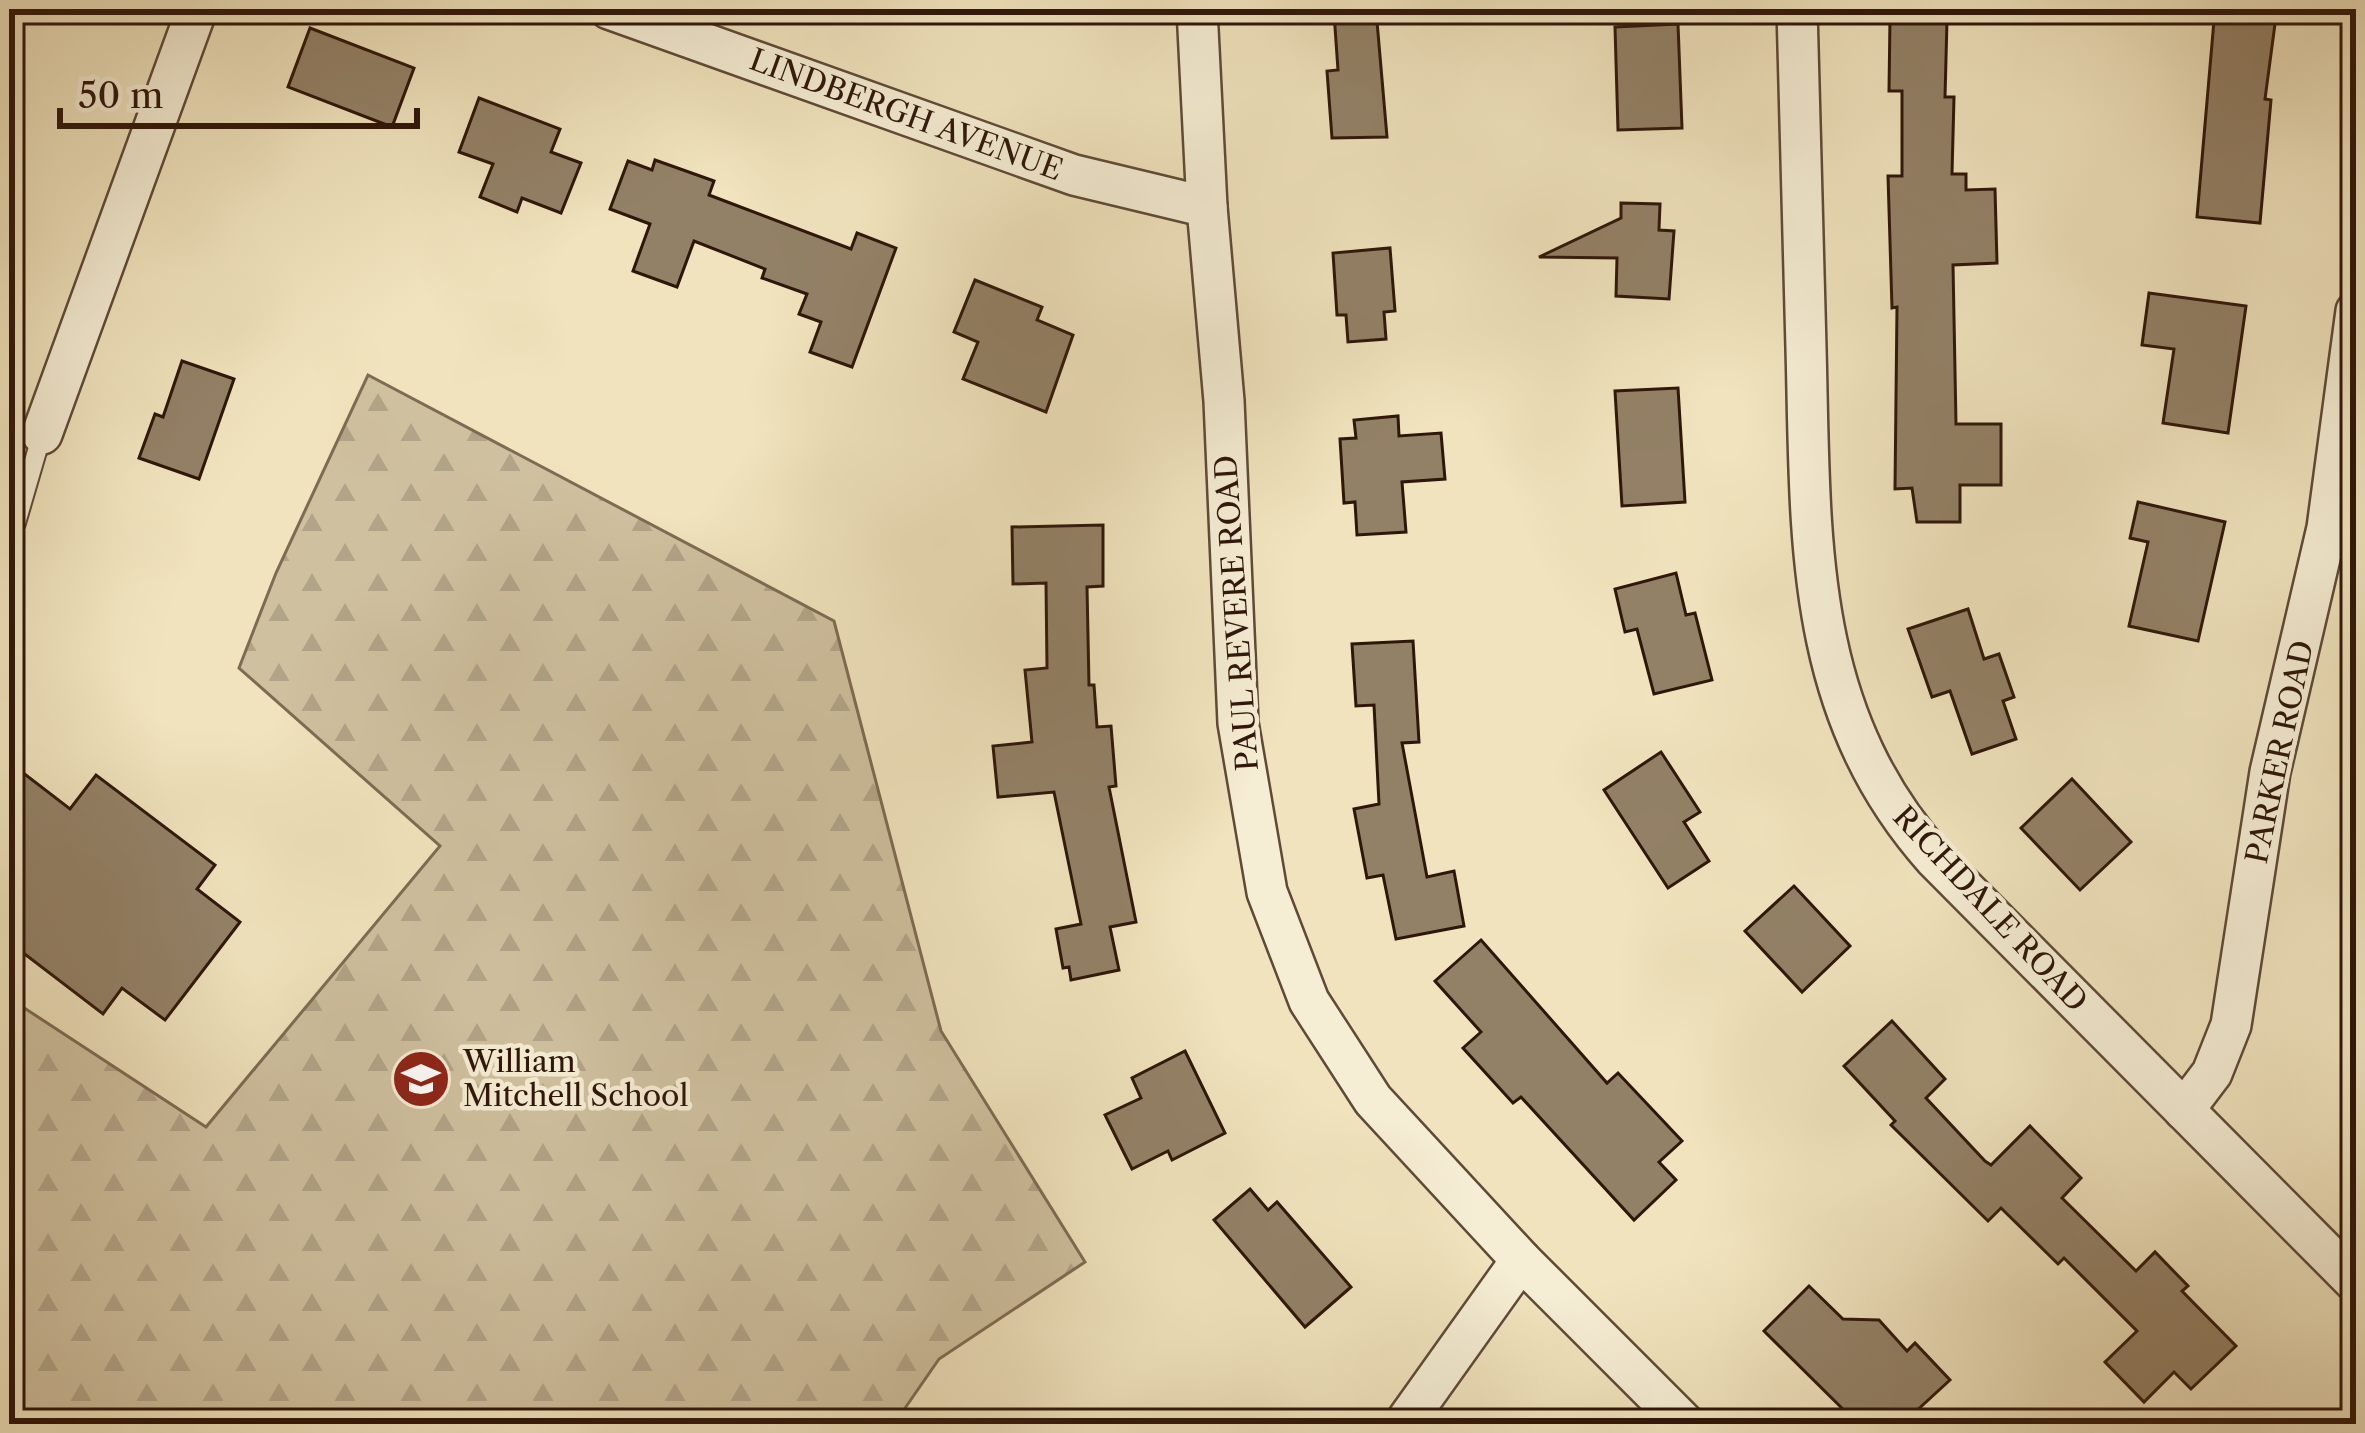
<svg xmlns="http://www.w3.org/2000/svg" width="2365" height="1433" font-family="'Libre Caslon Text',serif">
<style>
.forest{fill:url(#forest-firs);stroke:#7f6b54;stroke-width:3}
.building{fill:#938167;stroke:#2f160a;stroke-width:3}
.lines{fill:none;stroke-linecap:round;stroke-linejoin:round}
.service-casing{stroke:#5f4937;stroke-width:22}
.minor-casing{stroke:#5f4937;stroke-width:44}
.service{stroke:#f5edd4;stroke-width:18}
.minor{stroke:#f5edd4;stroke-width:39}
.labels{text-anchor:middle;stroke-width:9;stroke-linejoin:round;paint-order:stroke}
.street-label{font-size:30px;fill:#2f160a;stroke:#f5edd4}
.poi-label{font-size:30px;fill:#2f160a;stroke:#f5edd4;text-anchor:start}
</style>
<defs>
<pattern id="forest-firs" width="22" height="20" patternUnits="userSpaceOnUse" patternTransform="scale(3)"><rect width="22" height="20" fill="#cfc09f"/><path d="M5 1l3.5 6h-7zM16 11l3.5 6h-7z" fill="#b2a488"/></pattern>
</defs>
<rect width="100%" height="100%" fill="#f0e3bd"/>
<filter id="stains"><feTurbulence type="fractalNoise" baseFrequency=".00167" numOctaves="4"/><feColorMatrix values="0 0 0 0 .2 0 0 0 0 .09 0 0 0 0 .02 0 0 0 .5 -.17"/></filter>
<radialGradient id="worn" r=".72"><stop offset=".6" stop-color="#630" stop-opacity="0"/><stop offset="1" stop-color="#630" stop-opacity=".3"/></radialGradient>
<polygon class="forest" points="368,375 834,621 941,1031 1085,1262 939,1359 894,1424 9,1424 9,998 206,1127 440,846 239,668 276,573"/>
<g class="building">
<polygon points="2215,9 2277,9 2265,99 2271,100 2260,223 2197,217"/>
<polygon points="1376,10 1387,137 1332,138 1327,71 1338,70 1334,13"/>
<polygon points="1890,19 1947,20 1945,97 1954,97 1952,174 1966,174 1966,190 1995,189 1997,263 1953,265 1956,424 2001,424 2001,485 1960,485 1960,522 1917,522 1912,488 1895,489 1897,307 1892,308 1888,176 1902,176 1902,91 1889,91"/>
<polygon points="1678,24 1682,128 1618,130 1615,27"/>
<polygon points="310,28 414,68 392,127 288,87"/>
<polygon points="479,98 560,129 551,152 581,163 561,213 522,198 517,212 480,197 493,164 459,152"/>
<polygon points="655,160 714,181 709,195 851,249 857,233 896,248 852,367 810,352 821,322 799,314 807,294 762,278 765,269 694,241 677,287 633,271 650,224 610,209 628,161 652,170"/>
<polygon points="1621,203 1660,204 1659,230 1674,231 1669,299 1616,296 1617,258 1539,257 1621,218"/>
<polygon points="1390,248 1395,311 1384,312 1386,339 1348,342 1346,315 1337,315 1333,253"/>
<polygon points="975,280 1042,307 1037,320 1073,335 1046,412 963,379 978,342 954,332"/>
<polygon points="2149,293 2246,306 2228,433 2163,423 2174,349 2142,345"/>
<polygon points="182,361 234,379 199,479 139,458 155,414 163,417"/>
<polygon points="1678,388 1685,502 1622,506 1615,391"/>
<polygon points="1398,416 1399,436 1441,433 1445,479 1402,482 1406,532 1357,535 1355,502 1344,503 1340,439 1356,438 1354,420"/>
<polygon points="2138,502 2225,522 2198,641 2129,626 2148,542 2130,538"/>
<polygon points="1103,525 1103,586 1087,587 1089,685 1094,685 1097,727 1111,726 1116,786 1109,787 1136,922 1110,927 1119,970 1071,980 1069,967 1063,968 1056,929 1081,924 1054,792 998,797 993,746 1032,742 1025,670 1047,668 1046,583 1013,584 1012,527"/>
<polygon points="1676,573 1686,615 1695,613 1712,680 1654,694 1637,629 1625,632 1615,589"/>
<polygon points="1968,609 1984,659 1999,654 2014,697 2003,701 2016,739 1972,754 1950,691 1932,697 1908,629"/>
<polygon points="1413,641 1419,742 1402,743 1427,877 1454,871 1464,926 1396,939 1383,875 1367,878 1354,809 1379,804 1374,705 1356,706 1352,644"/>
<polygon points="1661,752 1700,812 1684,822 1709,861 1668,888 1604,790"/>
<polygon points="9,762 70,809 96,775 215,865 197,889 240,922 165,1020 122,988 103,1014 9,942"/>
<polygon points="2072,779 2131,842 2080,890 2021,828"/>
<polygon points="1794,886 1850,946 1802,992 1745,931"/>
<polygon points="1481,940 1607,1083 1618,1073 1682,1141 1659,1162 1676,1180 1634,1220 1521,1097 1513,1103 1463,1048 1481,1032 1435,981"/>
<polygon points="1892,1021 1945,1079 1926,1098 1985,1161 1991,1165 2030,1126 2081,1178 2062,1198 2136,1271 2155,1252 2188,1286 2182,1291 2236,1346 2191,1389 2174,1372 2144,1402 2105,1362 2137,1331 2064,1258 2058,1264 2001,1208 1988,1221 1891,1125 1895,1121 1844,1066"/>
<polygon points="1185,1051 1225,1133 1172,1160 1168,1151 1132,1169 1105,1115 1141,1098 1132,1078"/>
<polygon points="1250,1189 1268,1210 1277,1202 1351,1287 1305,1327 1214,1220"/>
<polygon points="1809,1286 1843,1319 1879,1320 1907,1351 1915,1343 1950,1380 1902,1424 1858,1424 1764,1331"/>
</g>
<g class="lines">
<defs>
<polyline id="service" points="9,532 16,523 42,434"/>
<g id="minor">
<polyline points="609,9 1074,175 1207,207"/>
<polyline points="1197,9 1207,207 1224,401 1238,723 1267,892 1309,1001 1373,1100 1521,1260 1685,1424"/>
<path d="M 1797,9 C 1800,122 1803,235 1806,348 C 1811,536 1802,710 1935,859 L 2356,1283"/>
<polyline points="42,434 197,9"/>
<polyline points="2184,1110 2212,1073 2231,1025 2270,772 2327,528 2356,311"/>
<polyline points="1404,1424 1521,1260"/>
</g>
</defs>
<use href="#service" class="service-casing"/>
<use href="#minor" class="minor-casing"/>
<use href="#service" class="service"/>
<use href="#minor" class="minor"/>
</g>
<defs>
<symbol id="school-disc" viewBox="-11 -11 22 22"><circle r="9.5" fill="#8f2418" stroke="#f5edd4"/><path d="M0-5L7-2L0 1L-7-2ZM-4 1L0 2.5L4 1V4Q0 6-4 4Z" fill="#fff"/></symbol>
</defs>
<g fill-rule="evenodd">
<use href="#school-disc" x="388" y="1046" width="66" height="66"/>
</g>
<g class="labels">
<g class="street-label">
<text transform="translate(906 115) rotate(20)" y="10">LINDBERGH AVENUE</text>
<text transform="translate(1237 613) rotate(-94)" y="10">PAUL REVERE ROAD</text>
<text transform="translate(2280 752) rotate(-78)" y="10">PARKER ROAD</text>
<text transform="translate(1990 909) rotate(47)" y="10">RICHDALE ROAD</text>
</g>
<g class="poi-label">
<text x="463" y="1072">William<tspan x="463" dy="34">Mitchell School</tspan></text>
</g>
</g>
<rect width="2365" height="1433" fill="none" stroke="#f0e3bd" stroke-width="48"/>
<rect x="12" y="12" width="2341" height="1409" fill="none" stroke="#2f160a" stroke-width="6"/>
<rect x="24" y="24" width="2317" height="1385" fill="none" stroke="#2f160a" stroke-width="3"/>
<path d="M60 108v18h357v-18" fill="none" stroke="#2f160a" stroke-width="6"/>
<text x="78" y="108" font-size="36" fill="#2f160a" stroke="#f5edd4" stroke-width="9" paint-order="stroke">50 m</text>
<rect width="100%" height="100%" filter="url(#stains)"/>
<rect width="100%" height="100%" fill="url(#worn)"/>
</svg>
